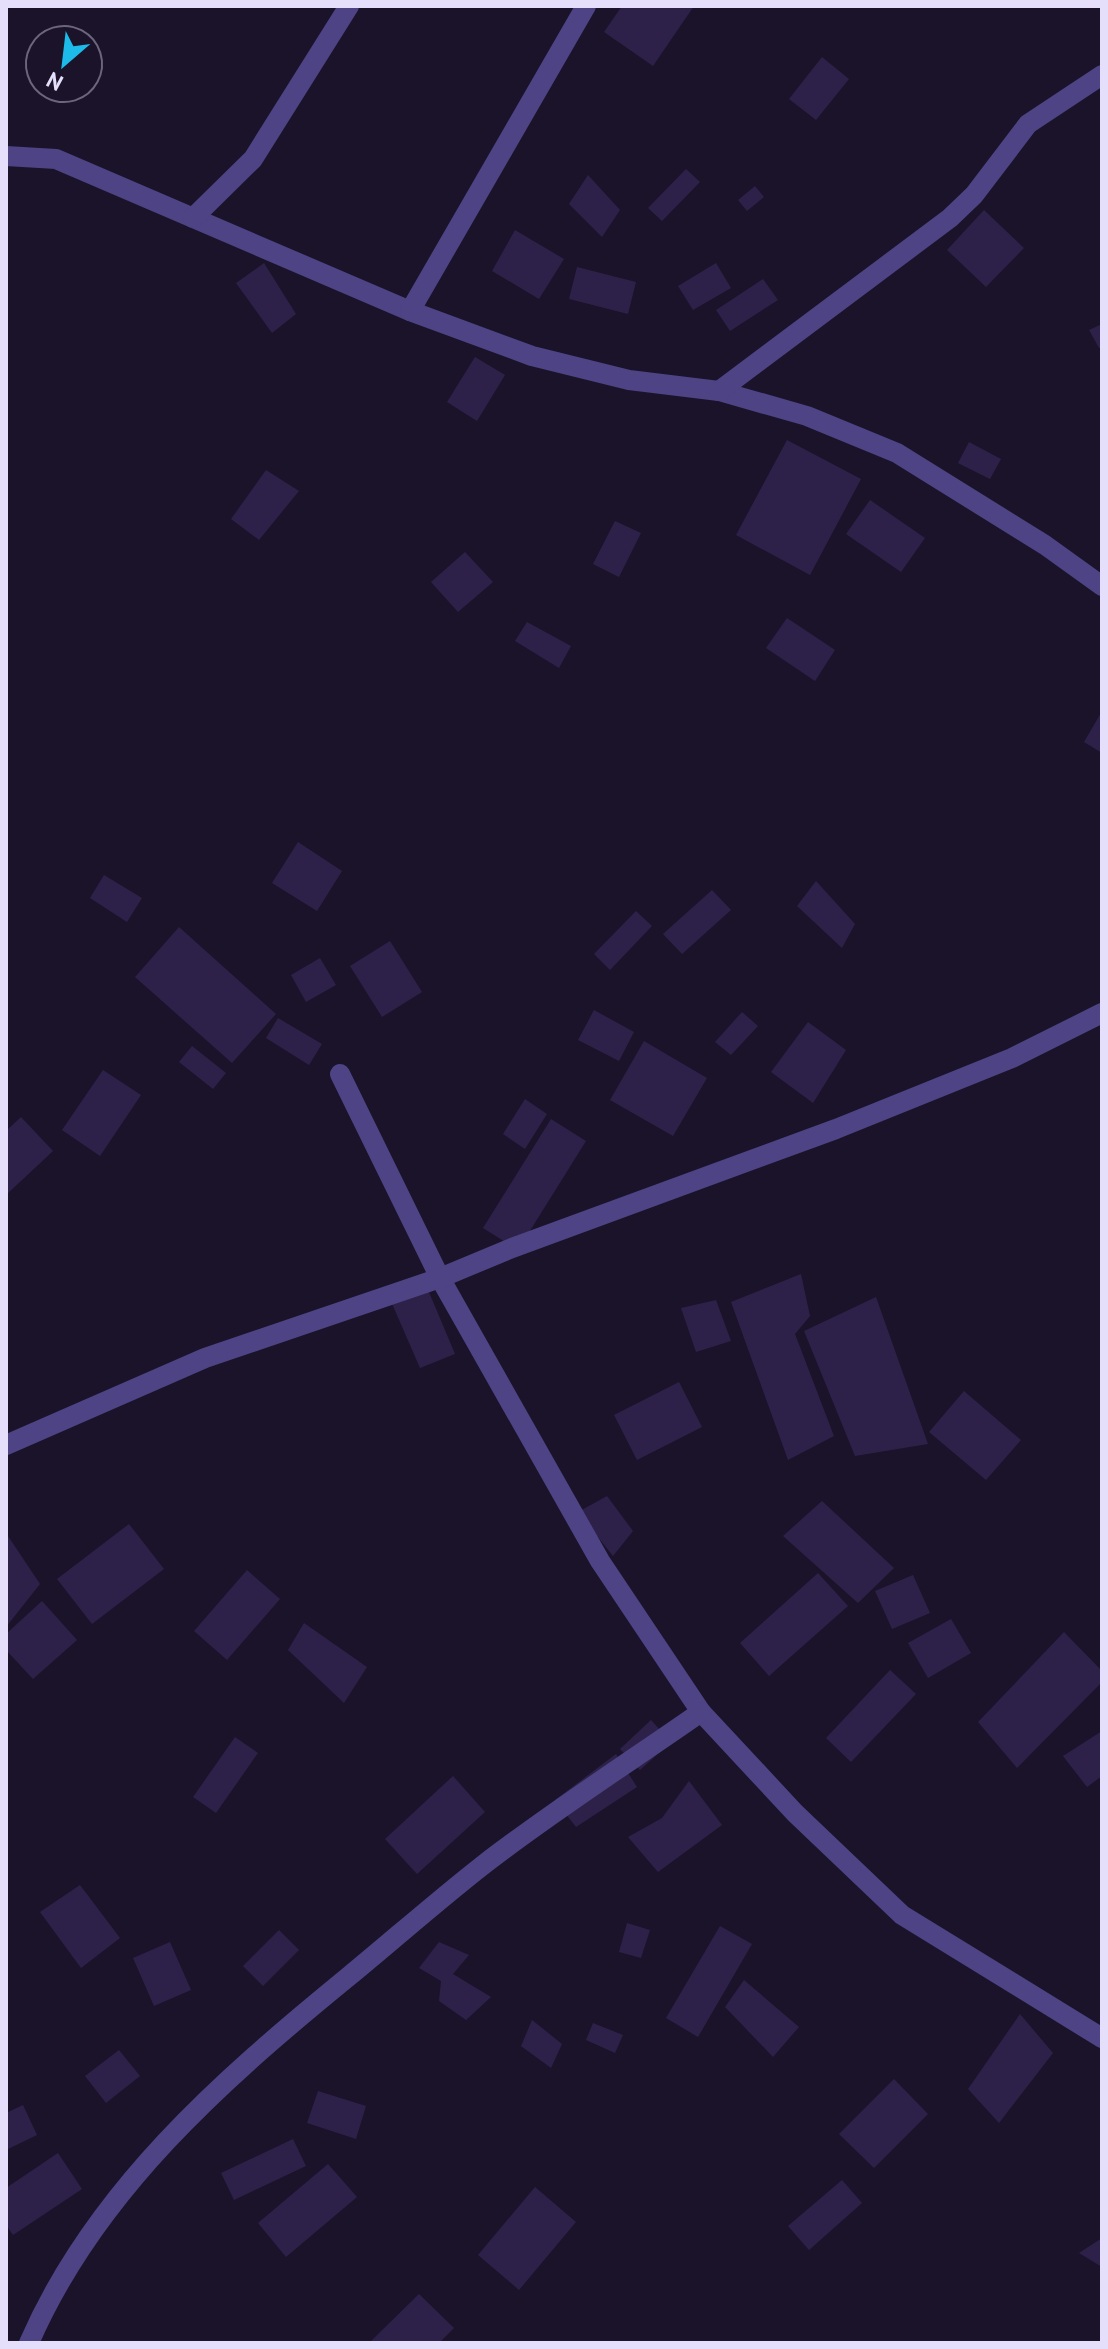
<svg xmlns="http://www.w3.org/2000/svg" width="1108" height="2349" font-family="'PT Sans',sans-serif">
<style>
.building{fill:#2e2149}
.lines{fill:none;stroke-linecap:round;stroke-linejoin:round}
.minor{stroke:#4e4384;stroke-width:20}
</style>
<rect width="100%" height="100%" fill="#1a1329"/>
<g class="building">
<polygon points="622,6 694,6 653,66 604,32"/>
<polygon points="822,57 849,79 816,120 789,99"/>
<polygon points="686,169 700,182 662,221 648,208"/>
<polygon points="588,175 620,210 602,237 569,204"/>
<polygon points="755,186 764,197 747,211 738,200"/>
<polygon points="984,210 1024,248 986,287 947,250"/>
<polygon points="515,230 564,259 539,299 492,271"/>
<polygon points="264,263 296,314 272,333 236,283"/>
<polygon points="716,263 731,288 693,310 678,286"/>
<polygon points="577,267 636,282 628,314 569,299"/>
<polygon points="763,279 778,300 730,331 716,310"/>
<polygon points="1102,324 1102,347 1099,348 1089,330"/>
<polygon points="475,357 505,375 477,421 447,402"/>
<polygon points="787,440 861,479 810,575 736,535"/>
<polygon points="969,442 1001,459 990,479 958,463"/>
<polygon points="266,470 299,491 259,540 231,519"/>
<polygon points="870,500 925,538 901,572 846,534"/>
<polygon points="615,521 641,533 619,577 593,564"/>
<polygon points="465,552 493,582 458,612 431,582"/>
<polygon points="787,618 835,650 815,681 766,648"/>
<polygon points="527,622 571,646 559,668 515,641"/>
<polygon points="1102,711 1102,753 1084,742"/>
<polygon points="298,842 342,871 317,911 272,883"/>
<polygon points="104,875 142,898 127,922 90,898"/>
<polygon points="816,881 855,924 842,948 797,906"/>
<polygon points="712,890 731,910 682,954 663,934"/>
<polygon points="636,911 652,926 610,970 594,954"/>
<polygon points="179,927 276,1014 232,1063 135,977"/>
<polygon points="390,941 422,992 382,1017 350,966"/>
<polygon points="320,958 336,985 306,1002 291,975"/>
<polygon points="594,1010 634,1032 619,1061 578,1040"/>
<polygon points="742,1012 758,1026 731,1055 715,1042"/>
<polygon points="278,1018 322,1044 309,1065 266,1038"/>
<polygon points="808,1022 846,1050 813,1103 771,1072"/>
<polygon points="644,1041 707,1078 673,1136 610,1100"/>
<polygon points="192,1046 226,1073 213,1089 179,1062"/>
<polygon points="103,1070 141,1095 100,1156 62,1130"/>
<polygon points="525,1099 547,1114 525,1149 503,1134"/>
<polygon points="21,1117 53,1151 6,1195 6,1131"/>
<polygon points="551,1119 586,1141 518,1250 483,1228"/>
<polygon points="801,1274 810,1316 795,1334 834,1436 788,1460 731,1302"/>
<polygon points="426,1285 455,1354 420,1368 390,1299"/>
<polygon points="876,1297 928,1444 855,1456 804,1331"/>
<polygon points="716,1300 731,1341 696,1352 681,1308"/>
<polygon points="679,1382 702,1427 637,1460 614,1415"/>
<polygon points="964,1391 1021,1440 986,1480 929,1432"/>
<polygon points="607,1496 633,1531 613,1556 578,1512"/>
<polygon points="822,1501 894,1568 858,1603 783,1536"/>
<polygon points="129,1524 164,1569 92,1624 57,1579"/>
<polygon points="6,1533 40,1584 6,1627"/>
<polygon points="247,1570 280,1599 227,1660 194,1631"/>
<polygon points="818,1573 848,1606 769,1676 740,1643"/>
<polygon points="913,1575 930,1613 892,1629 875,1591"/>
<polygon points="42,1601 77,1640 33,1679 6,1650 6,1634"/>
<polygon points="951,1619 971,1653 928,1678 908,1643"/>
<polygon points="304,1623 367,1667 344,1703 288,1650"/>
<polygon points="1064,1632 1102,1671 1102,1682 1017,1768 978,1722"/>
<polygon points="890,1670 916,1694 851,1762 826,1738"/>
<polygon points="651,1720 671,1742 640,1770 620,1749"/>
<polygon points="1102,1731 1102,1776 1087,1787 1063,1756"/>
<polygon points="235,1737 258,1753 216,1813 193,1797"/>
<polygon points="616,1754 637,1787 576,1827 555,1800"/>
<polygon points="453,1776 485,1812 417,1874 385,1839"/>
<polygon points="689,1781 722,1825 658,1872 628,1837 662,1818"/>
<polygon points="80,1885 120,1938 81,1968 40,1912"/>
<polygon points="627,1923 650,1930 641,1958 619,1952"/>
<polygon points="720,1926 752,1944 698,2037 666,2018"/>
<polygon points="279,1930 299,1950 263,1986 243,1966"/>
<polygon points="170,1942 191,1990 154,2006 133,1958"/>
<polygon points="439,1942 469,1955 453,1974 491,1997 466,2020 439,2001 441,1981 419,1968"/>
<polygon points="744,1980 799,2027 773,2057 725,2007"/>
<polygon points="1020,2014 1053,2053 999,2123 968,2089"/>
<polygon points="532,2020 562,2044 551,2068 521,2046"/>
<polygon points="593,2023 623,2035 615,2053 586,2040"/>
<polygon points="119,2050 140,2076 106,2103 85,2076"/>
<polygon points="894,2079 928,2114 874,2168 839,2134"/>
<polygon points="318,2091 366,2106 356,2139 307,2123"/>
<polygon points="23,2105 37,2135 6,2150 6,2113"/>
<polygon points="293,2139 306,2166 234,2200 221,2173"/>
<polygon points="58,2153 82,2189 13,2235 6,2225 6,2188"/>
<polygon points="328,2164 357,2197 286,2257 258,2223"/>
<polygon points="842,2180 862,2203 809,2250 788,2226"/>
<polygon points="535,2187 576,2222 519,2290 478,2255"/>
<polygon points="1102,2238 1102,2267 1079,2253"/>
<polygon points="419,2294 454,2328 439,2343 369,2343"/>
</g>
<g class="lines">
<g class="minor">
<polyline points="6,156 56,159 410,311 532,356 629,380 719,391 807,416 897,453 1045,545 1102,586"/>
<polyline points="193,218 253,159 349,6"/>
<polyline points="410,311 586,6"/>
<polyline points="719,391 950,218 974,195 1028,124 1102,75"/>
<polyline points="340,1074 440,1278 600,1561 701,1712 795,1813 902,1915 1102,2038"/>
<polyline points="6,1445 205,1358 440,1278 512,1248 836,1129 1012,1058 1102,1013"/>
<path d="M 29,2343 C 95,2191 222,2080 348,1977 C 393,1940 437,1901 483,1865 C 553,1811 628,1763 701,1712"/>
</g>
</g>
<rect width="1108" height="2349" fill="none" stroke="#e6dffc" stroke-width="16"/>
<g transform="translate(64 64) rotate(208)"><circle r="38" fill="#1a1329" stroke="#6c657d" stroke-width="2"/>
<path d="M0-6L14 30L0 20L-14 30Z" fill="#1dbbea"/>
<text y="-12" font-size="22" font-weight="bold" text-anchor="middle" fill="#e6dffc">N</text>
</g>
</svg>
